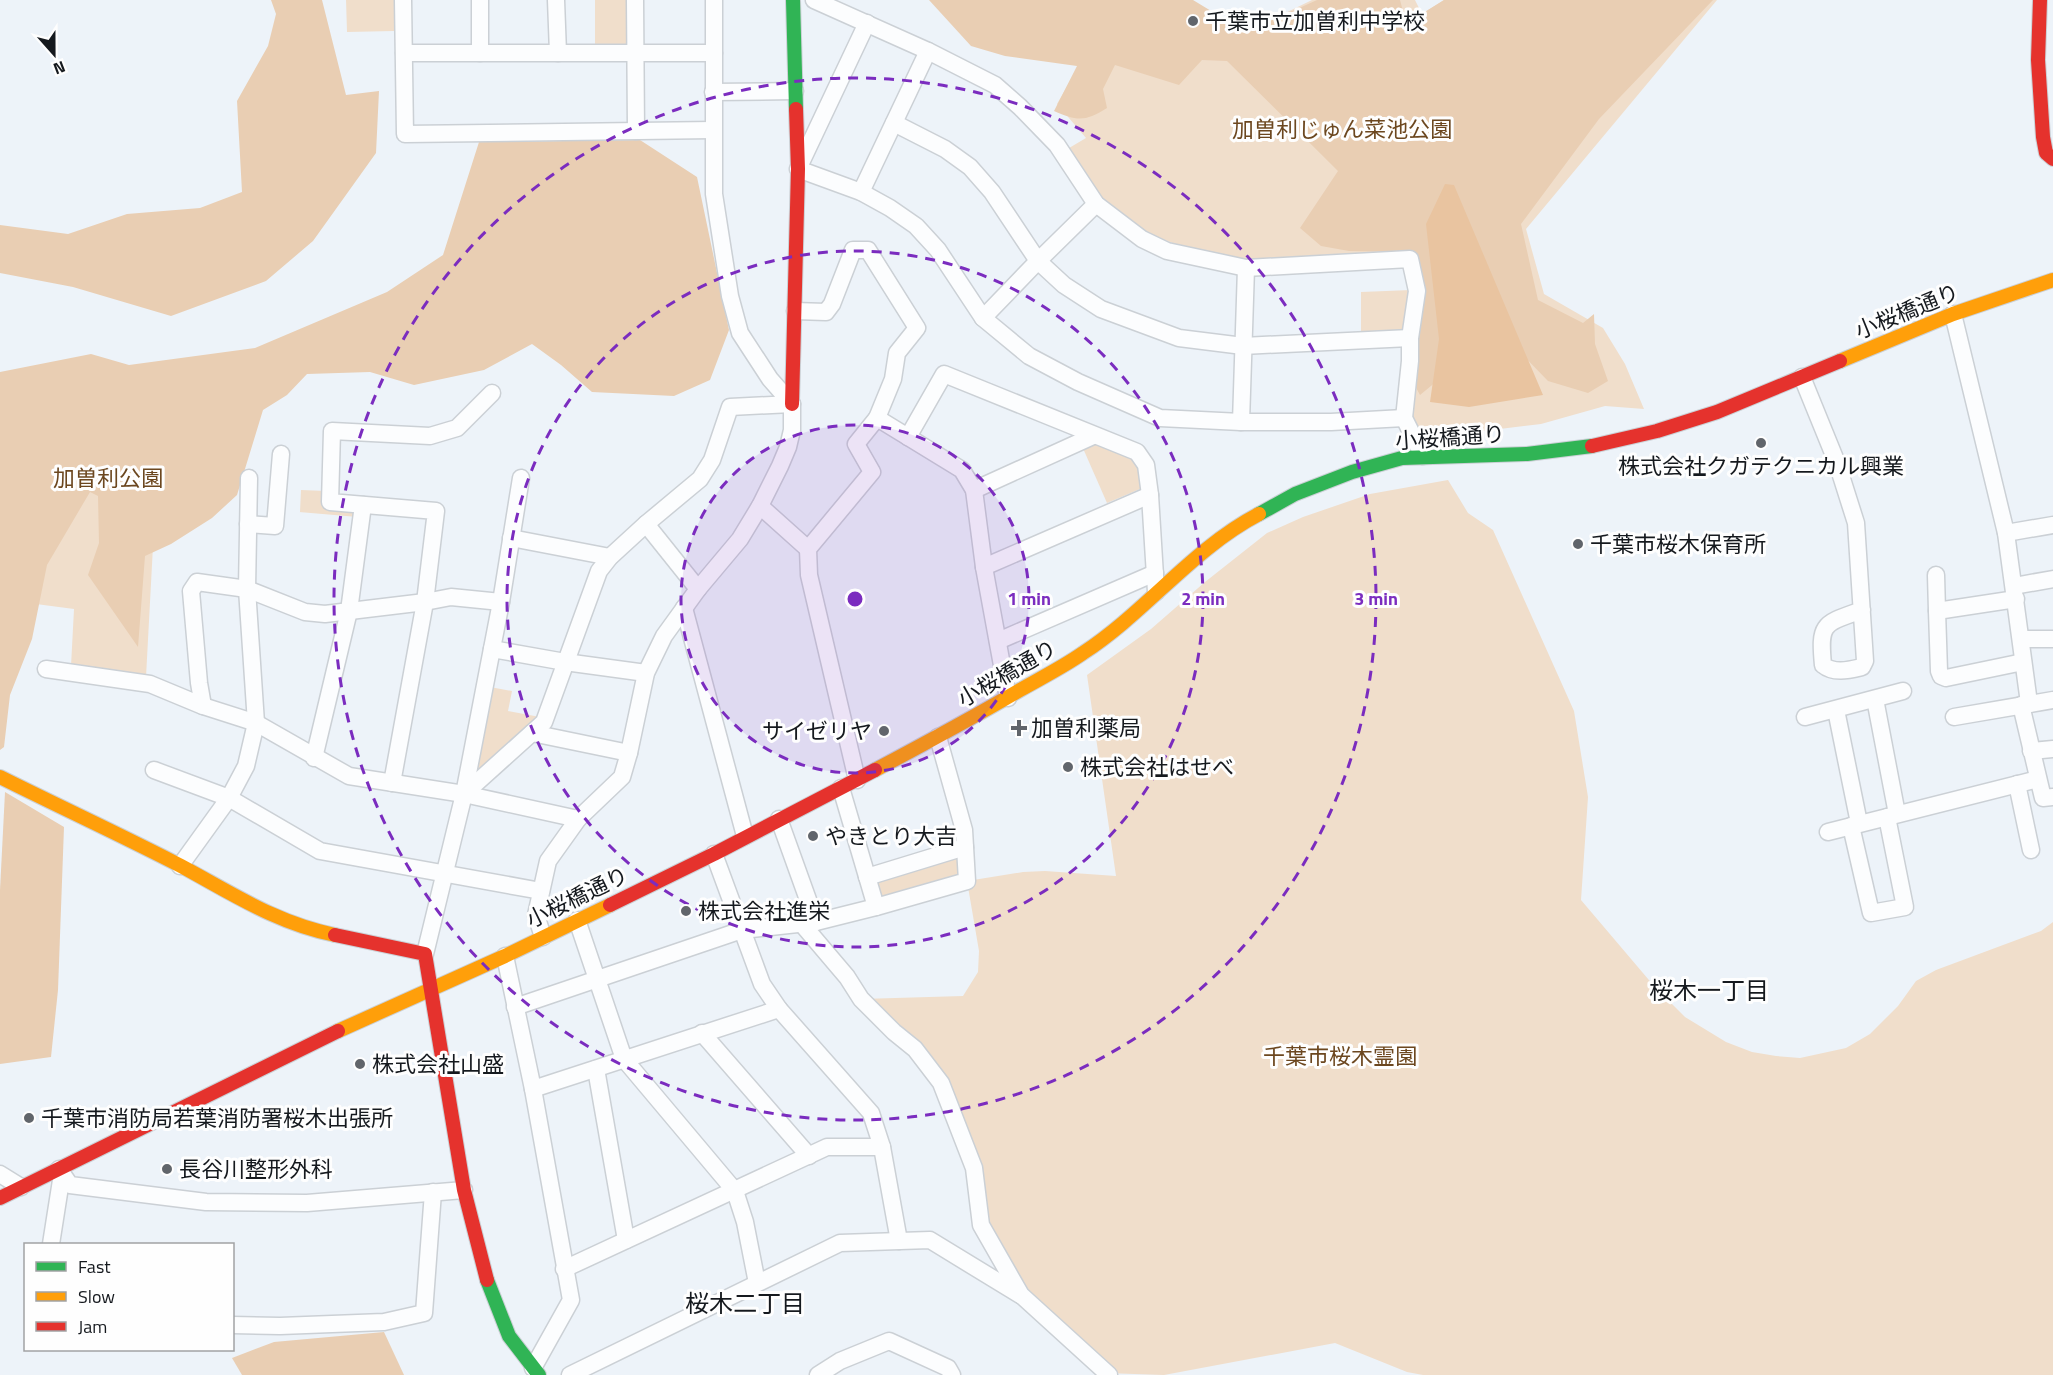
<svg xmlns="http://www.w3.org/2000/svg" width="2053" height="1375" font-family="'Titillium Web','Noto Sans JP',sans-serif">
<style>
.green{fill:#f0decb}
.forest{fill:#e9ceb3}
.water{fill:#e9c4a0}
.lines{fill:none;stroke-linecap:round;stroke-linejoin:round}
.street-casing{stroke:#cbd0d5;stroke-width:19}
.fast-casing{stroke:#cbd0d5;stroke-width:16}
.slow-casing{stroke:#cbd0d5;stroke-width:16}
.jam-casing{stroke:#cbd0d5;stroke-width:16}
.street{stroke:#fcfdfe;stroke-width:16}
.fast{stroke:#30b455;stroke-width:14}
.slow{stroke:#ff9f0a;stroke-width:14}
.jam{stroke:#e5322d;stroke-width:14}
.ring{fill:none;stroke:#7b2cbf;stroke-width:3;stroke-dasharray:10 8}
.poi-dot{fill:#61656b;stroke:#fefefe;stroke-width:2}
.labels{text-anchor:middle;stroke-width:6;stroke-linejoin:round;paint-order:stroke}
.poi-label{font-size:22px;fill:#15191e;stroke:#fefefe;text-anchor:start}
.park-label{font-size:22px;fill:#6c471f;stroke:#fefefe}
.street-label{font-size:22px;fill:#15191e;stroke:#fefefe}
.neighbourhood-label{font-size:24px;fill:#15191e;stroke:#fefefe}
.centre{fill:#7b2cbf;stroke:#fefefe;stroke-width:3}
.ring-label{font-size:18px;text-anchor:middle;font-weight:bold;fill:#7b2cbf;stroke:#fefefe;stroke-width:6;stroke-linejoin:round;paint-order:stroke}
</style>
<rect width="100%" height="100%" fill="#edf3f9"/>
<g class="green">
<polygon points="346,0 394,0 394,31 347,32"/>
<polygon points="595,0 630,0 630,41 622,48 595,47"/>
<polygon points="1312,0 1415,0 1422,14 1444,0 1717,0 1526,229 1544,294 1603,328 1625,364 1644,409 1605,406 1541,424 1418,439 1408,418 1414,252 1252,260 1193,251 1152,235 1099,202 1064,151 1086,138 1057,104 1105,20 1228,41"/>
<polygon points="1411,290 1407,319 1401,331 1361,333 1361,292"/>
<polygon points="59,411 153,546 146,677 71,666 74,609 36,604"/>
<polygon points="1096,440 1134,456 1140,469 1140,489 1107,503 1082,446"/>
<polygon points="1448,480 1468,513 1493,530 1574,711 1588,797 1581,900 1654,986 1685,1017 1726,1042 1752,1052 1776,1056 1800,1058 1846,1048 1870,1034 1898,1006 1916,981 1936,970 2041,931 2053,922 2053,1375 1423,1375 1407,1372 1335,1343 1164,1375 1105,1373 1021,1295 981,1225 974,1168 941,1083 861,999 963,996 978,972 979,951 967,881 1023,872 1045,871 1116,876 1087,675 1151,629 1205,582 1267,533 1303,517 1370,494"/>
<polygon points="301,490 326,491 355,507 358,517 299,512 300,512"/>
<polygon points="490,687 512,691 508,711 540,717 482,772 476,767"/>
<polygon points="953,856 959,858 958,879 881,898 877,887 879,880"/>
</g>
<g class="forest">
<polygon points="271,0 322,0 346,95 379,91 376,153 313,241 266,281 171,316 73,287 0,273 0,225 68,234 127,214 200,208 242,192 237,101 268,46 276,14"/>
<path d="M 929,0 L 1193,0 L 1226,20 L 1243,19 L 1257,27 L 1317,0 L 1400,0 L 1404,15 L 1415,18 L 1444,0 L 1713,0 L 1599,119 L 1521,224 L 1538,300 L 1583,323 L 1594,314 L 1595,344 L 1608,381 L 1588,393 L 1548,381 L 1517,349 L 1448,302 L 1437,381 L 1420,395 L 1413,382 L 1414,252 L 1349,251 L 1321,246 L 1300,228 L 1338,171 L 1227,61 L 1202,60 L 1179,85 L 1115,65 L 1103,89 L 1107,108 C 1085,122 1077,121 1054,111 L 1077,66 L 1005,56 L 971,46 Z"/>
<polygon points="640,140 697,177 729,330 710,380 674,396 592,392 561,365 532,344 484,370 414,385 370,372 307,374 287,395 263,410 237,495 212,518 171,544 145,556 138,647 88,575 99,543 98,496 90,492 47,565 32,639 10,695 4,747 0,750 0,372 91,354 129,365 255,348 387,292 443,255 479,142"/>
<polygon points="5,792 64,827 58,990 51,1057 0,1064 0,890"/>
<polygon points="384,1332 404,1375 242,1375 232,1358 274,1342"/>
</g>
<polygon class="water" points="1445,184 1454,185 1543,395 1469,407 1430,402 1439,339 1426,224"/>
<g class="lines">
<defs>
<g id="street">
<polyline points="403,0 405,134 713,130"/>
<polyline points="480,0 480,53"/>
<polyline points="556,0 558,53"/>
<polyline points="635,0 636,131"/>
<polyline points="814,0 928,51 995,85 1020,107 1057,145 1096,204 1142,239 1167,251 1246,268 1410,259 1417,291 1410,338 1410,361 1404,418 1423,456"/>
<polyline points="867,23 798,169 861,192 890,208 916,226 938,250 983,318 1029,356 1078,382 1160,418 1241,422 1331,422 1404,418"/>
<polyline points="404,53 714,53"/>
<polyline points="713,92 795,91"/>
<polyline points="894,123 945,149 970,167 992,192 1038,261 1064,285 1101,309 1179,338 1243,346 1410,338"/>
<polyline points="861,192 928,51"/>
<polyline points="795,311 826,312 832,304 853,250 868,250 917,328 897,353 893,379 877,418 856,444 872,472 808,549 809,575 857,780"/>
<polyline points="1953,314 2006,533 2029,703"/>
<polyline points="983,318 1038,261 1096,204"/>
<path d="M 1802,377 L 1837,463 L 1856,523 L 1865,661 L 1862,667 C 1849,670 1834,674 1823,665 C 1819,623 1823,624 1862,610"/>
<polyline points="877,418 962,470 974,490 984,567 1008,698"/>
<polyline points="1241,422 1246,268"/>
<polyline points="908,437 944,374 1137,452 1146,465 1150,495 1156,592"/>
<polyline points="974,490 1093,436"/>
<polyline points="760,506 808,549"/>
<polyline points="248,524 275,526 281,454"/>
<polyline points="646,524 698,589"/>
<polyline points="2006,533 2053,525"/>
<polyline points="511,538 610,557"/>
<polyline points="984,567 1150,495"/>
<polyline points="1936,575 1937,611"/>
<polyline points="2014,586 2053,579"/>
<polyline points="2016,599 1937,611 1939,671 1941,676 1946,678 2023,662"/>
<polyline points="684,608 745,836"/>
<polyline points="2021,639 2053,639"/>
<polyline points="998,641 1155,573"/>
<polyline points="492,649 565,662 646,673"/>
<polyline points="46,669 150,684 203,706 256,723 349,776 464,794 578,819"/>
<polyline points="1875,699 1897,814"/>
<polyline points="2021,705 2043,798 2053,797"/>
<polyline points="203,706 199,683 191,591 197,582 247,589 305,612 325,614 425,602 451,597 501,602"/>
<polyline points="1836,710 1859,823"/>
<polyline points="1805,717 1903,691"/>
<polyline points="1954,717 2053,700"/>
<polyline points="532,733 629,753"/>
<polyline points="2031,751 2053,749"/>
<polyline points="314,758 349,611 363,505"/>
<polyline points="154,770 229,798 320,851 541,891"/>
<polyline points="392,783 425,602 436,511 330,502 332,431 430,436 457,428 492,393"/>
<polyline points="2017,784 2031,850"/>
<polyline points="841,788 876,907"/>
<polyline points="464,794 544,722 599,571 610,557 646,524 700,479 712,460 730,407 792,404"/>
<polyline points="779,819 816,922"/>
<polyline points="1851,826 1871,913 1905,907 1887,817"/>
<polyline points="1828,832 2038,779"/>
<polyline points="714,854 762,984 779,1009 871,1113 882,1147 899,1241"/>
<polyline points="180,866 229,798 246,766 256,723 247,589 249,478"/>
<polyline points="867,877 965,847"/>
<polyline points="577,920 624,1059 735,1191 745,1222 757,1283"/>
<polyline points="802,924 847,977 861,999 894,1032 915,1049 941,1083 974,1168 981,1225 1021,1295 1109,1375"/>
<polyline points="543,937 536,915 548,861 578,819 622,777 629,753 646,673 664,636 698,589 740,539 760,506 780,466 788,447 792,430 792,404 770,379 740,333 730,296 714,194 714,0"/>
<polyline points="425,954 464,794 501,602 521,478"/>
<polyline points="505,956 533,1089 571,1300 533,1368"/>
<polyline points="515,1007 742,930 816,922 876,907 967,881 964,830 938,737"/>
<polyline points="702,1033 809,1156"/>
<polyline points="596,1069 626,1240"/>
<polyline points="533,1089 779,1009"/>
<polyline points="59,1169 70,1185 206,1202 307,1203 464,1190"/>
<polyline points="0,1174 21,1187"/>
<polyline points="51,1244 62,1174"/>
<polyline points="564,1269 827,1147 882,1147"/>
<polyline points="232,1325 280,1326 384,1322 424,1313 433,1192"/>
<polyline points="570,1375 840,1243 930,1240 1020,1295"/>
<polyline points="818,1375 840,1361 889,1341 948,1368 952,1375"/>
</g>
<g id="fast">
<polyline points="793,0 796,109"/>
<polyline points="1259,514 1295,494 1352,472 1402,458 1527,454 1592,446"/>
<polyline points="487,1280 509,1336 539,1375"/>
</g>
<g id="slow">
<polyline points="1840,361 1953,314 2053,280"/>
<path d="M 875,770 C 924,744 972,718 1020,690 C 1041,678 1063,667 1083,653 C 1146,612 1192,549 1259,514"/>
<path d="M 0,777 C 60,807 121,835 181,866 C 233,894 276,923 335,935"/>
<polyline points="338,1031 505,956 610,905"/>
</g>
<g id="jam">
<polyline points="2040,0 2038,60 2043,137 2046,153 2053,159"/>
<polyline points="792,404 798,169 796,109"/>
<polyline points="1592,446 1657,431 1717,412 1840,361"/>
<polyline points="610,905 714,854 875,770"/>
<polyline points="335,935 425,954 464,1190 487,1280"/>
<polyline points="0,1198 338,1031"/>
</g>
</defs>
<use href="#street" class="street-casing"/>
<use href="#fast" class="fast-casing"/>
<use href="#slow" class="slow-casing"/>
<use href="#jam" class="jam-casing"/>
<use href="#street" class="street"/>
<use href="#fast" class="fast"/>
<use href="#slow" class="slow"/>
<use href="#jam" class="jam"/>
</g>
<circle cx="855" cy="599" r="174" fill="#7b2cbf" fill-opacity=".12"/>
<g class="ring">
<circle cx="855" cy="599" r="174"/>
<circle cx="855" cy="599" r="348"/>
<circle cx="855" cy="599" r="521"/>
</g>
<g class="poi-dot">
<circle cx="1193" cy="21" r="6"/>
<circle cx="1761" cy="443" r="6"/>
<circle cx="1578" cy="544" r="6"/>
<path d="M1016 719h6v6h6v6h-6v6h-6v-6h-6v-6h6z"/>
<circle cx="884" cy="731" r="6"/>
<circle cx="1068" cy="767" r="6"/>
<circle cx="813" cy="836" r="6"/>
<circle cx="686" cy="911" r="6"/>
<circle cx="360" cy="1064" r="6"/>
<circle cx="29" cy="1118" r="6"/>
<circle cx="167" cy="1169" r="6"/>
</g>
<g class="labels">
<g class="poi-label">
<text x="1205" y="29">千葉市立加曽利中学校</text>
<text x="1761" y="474" text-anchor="middle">株式会社クガテクニカル興業</text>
<text x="1590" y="552">千葉市桜木保育所</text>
<text x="1031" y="736">加曽利薬局</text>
<text x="872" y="739" text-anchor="end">サイゼリヤ</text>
<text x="1080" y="775">株式会社はせべ</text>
<text x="825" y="844">やきとり大吉</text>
<text x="698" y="919">株式会社進栄</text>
<text x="372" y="1072">株式会社山盛</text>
<text x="41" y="1126">千葉市消防局若葉消防署桜木出張所</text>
<text x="179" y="1177">長谷川整形外科</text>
</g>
<g class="park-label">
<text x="1342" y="137">加曽利じゅん菜池公園</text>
<text x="108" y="486">加曽利公園</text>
<text x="1340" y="1064">千葉市桜木霊園</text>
</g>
<g class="street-label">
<text transform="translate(1907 311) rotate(-22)" y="8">小桜橋通り</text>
<text transform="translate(1450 437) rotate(-4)" y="8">小桜橋通り</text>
<text transform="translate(1007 673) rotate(-30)" y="8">小桜橋通り</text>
<text transform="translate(577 897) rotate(-26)" y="8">小桜橋通り</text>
</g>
<g class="neighbourhood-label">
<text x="1709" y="999">桜木一丁目</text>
<text x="745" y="1312">桜木二丁目</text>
</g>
</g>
<circle cx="855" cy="599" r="9" class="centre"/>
<g class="ring-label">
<text x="1029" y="605">1 min</text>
<text x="1203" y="605">2 min</text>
<text x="1376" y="605">3 min</text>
</g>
<rect x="24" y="1243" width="210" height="108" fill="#fefefe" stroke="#a1a2a4" stroke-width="1.5"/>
<rect x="36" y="1262" width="30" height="9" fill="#30b455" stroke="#a1a2a4" stroke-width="1.5"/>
<text x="78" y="1273" font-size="18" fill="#15191e">Fast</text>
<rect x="36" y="1292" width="30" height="9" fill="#ff9f0a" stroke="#a1a2a4" stroke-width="1.5"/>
<text x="78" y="1303" font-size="18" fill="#15191e">Slow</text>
<rect x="36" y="1322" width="30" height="9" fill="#e5322d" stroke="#a1a2a4" stroke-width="1.5"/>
<text x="78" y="1333" font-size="18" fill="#15191e">Jam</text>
<g transform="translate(54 54) rotate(159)" stroke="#fefefe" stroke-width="4.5" paint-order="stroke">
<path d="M0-4.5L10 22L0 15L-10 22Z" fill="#15191e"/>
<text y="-9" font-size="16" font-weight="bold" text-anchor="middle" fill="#15191e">N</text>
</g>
</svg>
